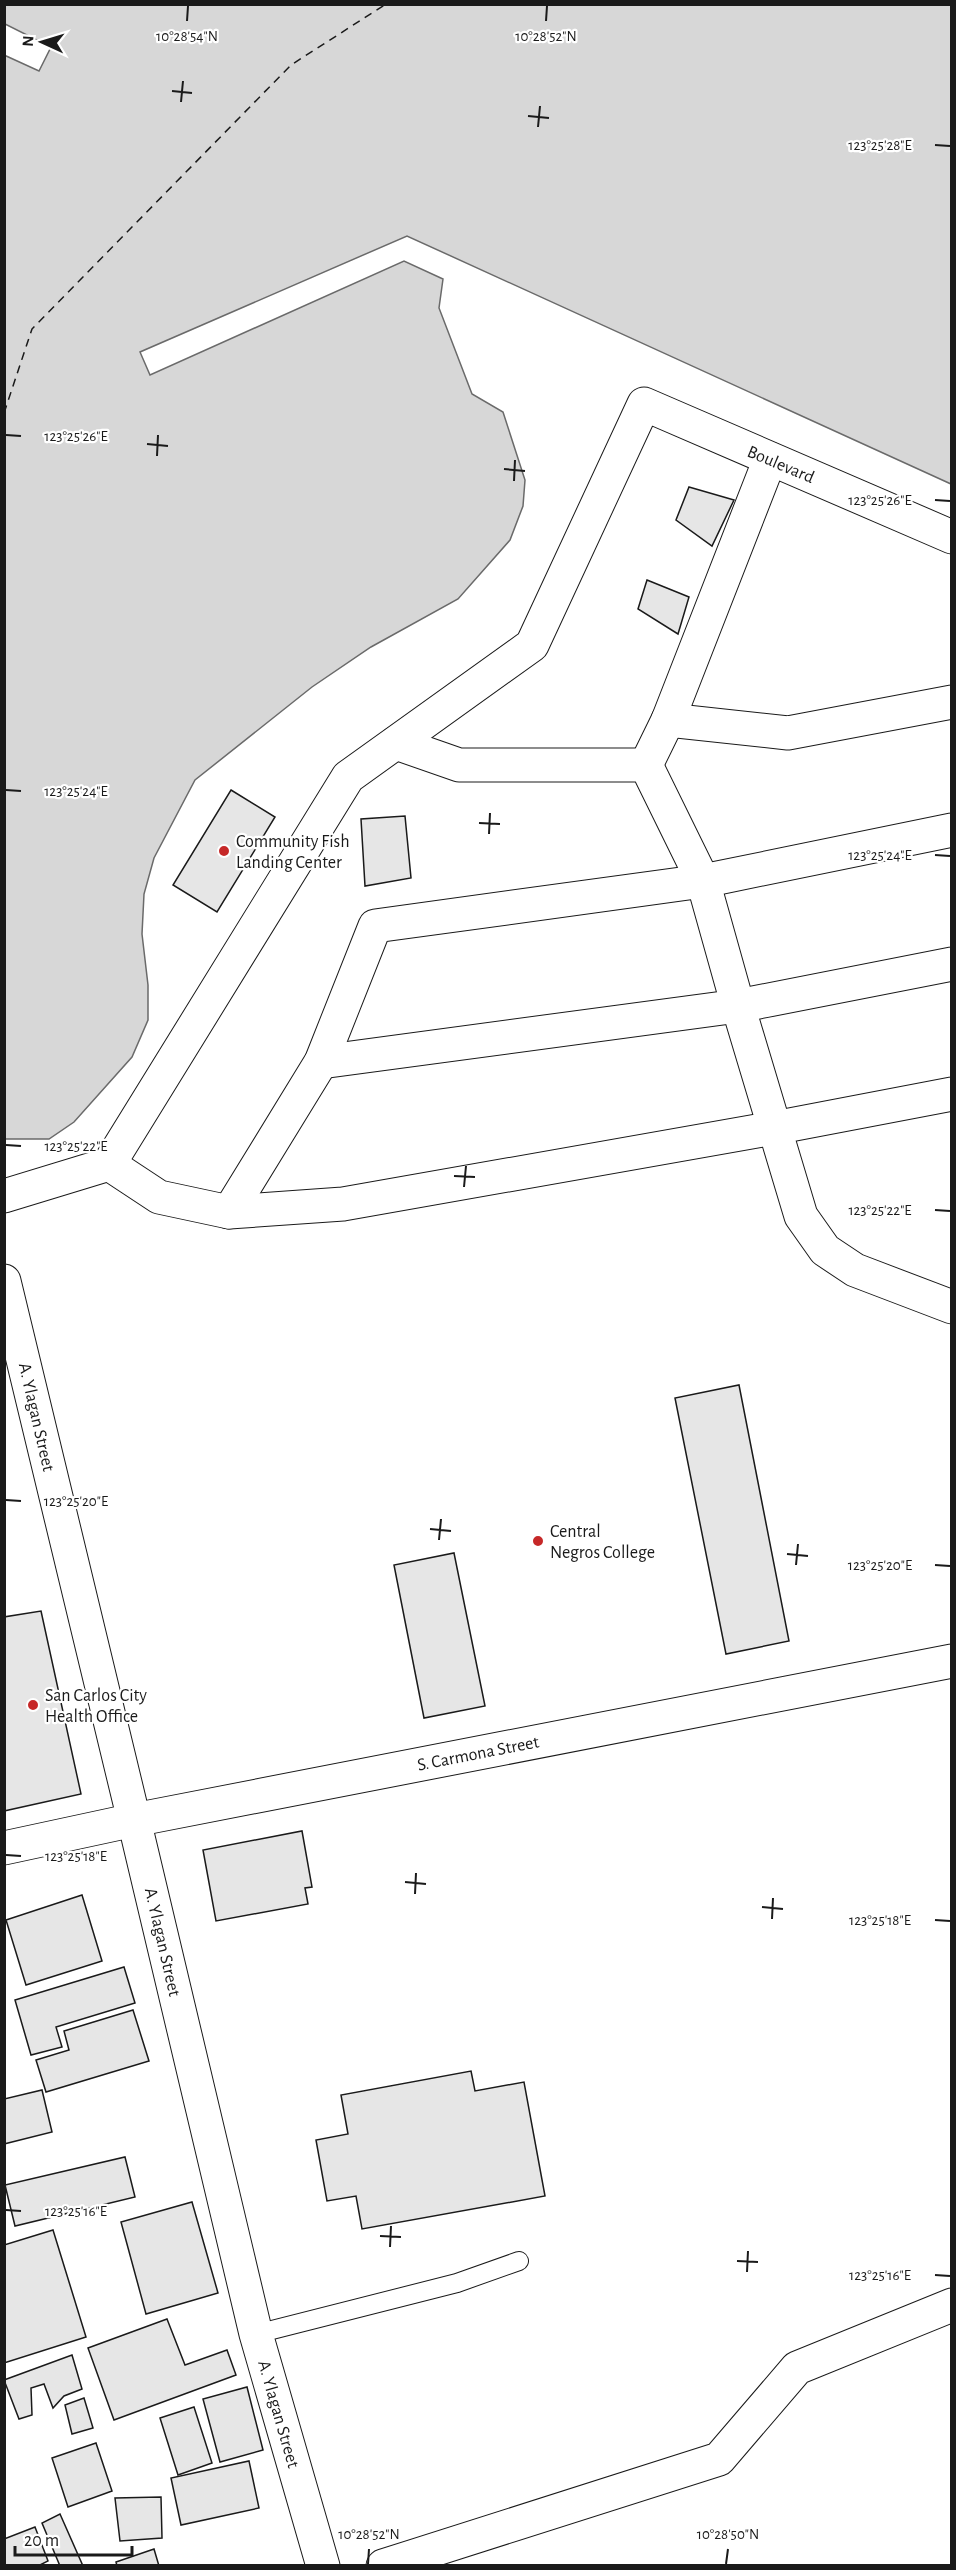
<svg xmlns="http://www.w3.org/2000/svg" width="956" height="2570" font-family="'Alegreya Sans',sans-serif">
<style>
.water{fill:#d7d7d7;stroke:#6a6a6a;stroke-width:1.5}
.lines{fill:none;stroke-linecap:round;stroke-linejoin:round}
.ferry{stroke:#1a1a1a;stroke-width:1.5;stroke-dasharray:8 6;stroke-linecap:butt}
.building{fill:#e6e6e6;stroke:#1a1a1a;stroke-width:1.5}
.lane-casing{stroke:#1a1a1a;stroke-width:20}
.street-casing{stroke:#1a1a1a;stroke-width:35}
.secondary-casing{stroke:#1a1a1a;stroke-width:35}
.highway-casing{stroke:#1a1a1a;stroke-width:35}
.lane{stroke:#fff;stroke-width:18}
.street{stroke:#fff;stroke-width:33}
.secondary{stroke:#fff;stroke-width:33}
.highway{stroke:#fff;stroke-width:33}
.ticks{fill:none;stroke:#1a1a1a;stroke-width:2}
.poi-dot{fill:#c62828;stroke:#fff;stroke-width:2}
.labels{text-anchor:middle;stroke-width:4.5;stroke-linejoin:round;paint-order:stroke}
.street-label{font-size:18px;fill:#1a1a1a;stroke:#fff}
.poi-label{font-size:18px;fill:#1a1a1a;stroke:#fff;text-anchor:start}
.ticks-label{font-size:15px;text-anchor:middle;fill:#1a1a1a;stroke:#fff;stroke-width:4.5;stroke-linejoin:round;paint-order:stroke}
</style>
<rect width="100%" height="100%" fill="#fff"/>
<polygon class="water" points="4,5 952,5 951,484 407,236 140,352 150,375 404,261 443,279 439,308 472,394 503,412 525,480 523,506 510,540 458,599 371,647 312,687 195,780 154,858 144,894 142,934 148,985 148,1020 132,1057 74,1122 49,1139 4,1139 4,55 39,71 51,47 5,24"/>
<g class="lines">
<polyline class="ferry" points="4,413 32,329 291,65 386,4"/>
</g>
<g class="building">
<polygon points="689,487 734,500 712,546 676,520"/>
<polygon points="647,580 689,597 678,634 638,609"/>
<polygon points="231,790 275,817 217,912 173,885"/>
<polygon points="405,816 411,878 365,886 361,819"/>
<polygon points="739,1385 789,1641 726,1654 675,1398"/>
<polygon points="454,1553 485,1706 424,1718 394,1565"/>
<polygon points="41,1611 81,1794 4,1811 4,1617"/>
<polygon points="302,1831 312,1887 305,1888 308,1904 216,1921 203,1850"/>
<polygon points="82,1895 102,1961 26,1985 6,1920"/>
<polygon points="124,1967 135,2003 56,2027 62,2047 31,2055 15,2000"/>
<polygon points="133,2010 149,2061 46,2092 36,2060 69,2050 64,2031"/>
<polygon points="471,2071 475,2091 524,2082 545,2196 362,2229 356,2196 327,2201 316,2140 348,2134 341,2095"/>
<polygon points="42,2090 52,2132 4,2144 4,2099"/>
<polygon points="125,2157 135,2197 15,2226 5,2185"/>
<polygon points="192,2202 218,2293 146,2314 121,2222"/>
<polygon points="53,2230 86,2337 4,2363 4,2245"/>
<polygon points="167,2319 185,2365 227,2350 236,2375 114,2420 88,2348"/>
<polygon points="72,2355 82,2389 64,2396 53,2408 44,2384 31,2388 32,2415 19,2419 4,2380"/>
<polygon points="247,2387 263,2450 220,2462 203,2399"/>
<polygon points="84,2398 93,2428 72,2434 65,2405"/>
<polygon points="194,2407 212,2463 178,2475 160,2418"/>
<polygon points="96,2443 112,2491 68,2507 52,2458"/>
<polygon points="249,2461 259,2508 181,2525 171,2478"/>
<polygon points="161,2497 162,2538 120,2541 115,2498"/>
<polygon points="60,2514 83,2566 60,2566 42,2523"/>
<polygon points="35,2527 48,2561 38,2566 4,2566 4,2539"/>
<polygon points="154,2549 159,2566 117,2566 116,2562"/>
</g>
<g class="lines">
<defs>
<polyline id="lane" points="256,2334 457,2283 519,2261"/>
<g id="street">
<polyline points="668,720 788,733 952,702"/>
<polyline points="396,743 459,765 646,765 703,881 738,1006 801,1216 825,1250 855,1270 952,1307"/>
<polyline points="646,765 668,720 770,459"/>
<polyline points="321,1062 738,1006 952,964"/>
<polyline points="109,1164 159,1197 229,1212 343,1204 774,1128 952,1094"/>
<polyline points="4,1196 109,1164 348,777 532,645 644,404 952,537"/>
<polyline points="229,1212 321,1062 375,926 703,881 952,830"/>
<polyline points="4,1281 134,1820"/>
<polyline points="383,2566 719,2459 797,2368 952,2305"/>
</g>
<polyline id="secondary" points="134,1820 256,2334 323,2566"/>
<polyline id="highway" points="4,1848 134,1820 952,1661"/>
</defs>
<use href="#lane" class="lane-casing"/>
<use href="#street" class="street-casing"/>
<use href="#secondary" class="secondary-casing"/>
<use href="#highway" class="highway-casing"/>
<use href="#lane" class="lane"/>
<use href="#street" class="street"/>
<use href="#secondary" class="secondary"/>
<use href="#highway" class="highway"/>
</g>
<path class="ticks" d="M 187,21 L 188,6M 546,21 L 547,6M 172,91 L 192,93M 181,102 L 183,81M 528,116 L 549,118M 538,127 L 540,106M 935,145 L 950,146M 6,435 L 21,436M 147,444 L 168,446M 157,456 L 158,435M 504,469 L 525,471M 514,481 L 515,460M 935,500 L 950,501M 6,790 L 21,791M 479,823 L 500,824M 489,834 L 490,813M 935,855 L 950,856M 6,1145 L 21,1146M 454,1176 L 475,1177M 464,1187 L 466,1166M 935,1210 L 950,1211M 6,1500 L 21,1501M 430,1529 L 451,1531M 439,1540 L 441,1519M 787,1554 L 808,1556M 796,1565 L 798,1544M 935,1565 L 950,1566M 6,1855 L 21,1856M 405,1882 L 426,1884M 415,1894 L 416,1873M 762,1907 L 783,1909M 772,1919 L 773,1898M 935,1920 L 950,1921M 6,2210 L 21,2211M 380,2236 L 401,2237M 390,2247 L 391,2226M 737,2261 L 758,2262M 747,2272 L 748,2251M 935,2275 L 950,2276M 368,2564 L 369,2549M 726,2564 L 728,2549"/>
<g class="poi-dot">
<circle cx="224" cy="851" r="6"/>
<circle cx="538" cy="1541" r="6"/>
<circle cx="33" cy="1705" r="6"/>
</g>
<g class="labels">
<g class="street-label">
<text transform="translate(781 464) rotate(23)" y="6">Boulevard</text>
<text transform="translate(37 1417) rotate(77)" y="6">A. Ylagan Street</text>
<text transform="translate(478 1753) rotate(-11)" y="6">S. Carmona Street</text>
<text transform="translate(163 1942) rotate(77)" y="6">A. Ylagan Street</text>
<text transform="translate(279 2414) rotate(74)" y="6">A. Ylagan Street</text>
</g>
<g class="poi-label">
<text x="236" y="847">Community Fish<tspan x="236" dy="21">Landing Center</tspan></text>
<text x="550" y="1537">Central<tspan x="550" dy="21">Negros College</tspan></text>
<text x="45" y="1701">San Carlos City<tspan x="45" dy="21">Health Office</tspan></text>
</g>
</g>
<g class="ticks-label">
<text x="187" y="41">10°28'54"N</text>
<text x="546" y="41">10°28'52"N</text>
<text x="880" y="150">123°25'28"E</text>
<text x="76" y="441">123°25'26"E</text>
<text x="880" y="505">123°25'26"E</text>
<text x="76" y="796">123°25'24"E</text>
<text x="880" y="860">123°25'24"E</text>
<text x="76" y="1151">123°25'22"E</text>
<text x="880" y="1215">123°25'22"E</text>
<text x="76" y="1506">123°25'20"E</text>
<text x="880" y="1570">123°25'20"E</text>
<text x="76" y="1861">123°25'18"E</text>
<text x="880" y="1925">123°25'18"E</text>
<text x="76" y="2216">123°25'16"E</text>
<text x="880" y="2280">123°25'16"E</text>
<text x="369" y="2539">10°28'52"N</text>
<text x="728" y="2539">10°28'50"N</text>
</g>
<rect width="956" height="2570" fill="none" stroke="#1a1a1a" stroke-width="12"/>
<g transform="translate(42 42) rotate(274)" stroke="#ffffff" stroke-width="4.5" paint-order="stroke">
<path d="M0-4.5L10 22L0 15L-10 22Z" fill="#1a1a1a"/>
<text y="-9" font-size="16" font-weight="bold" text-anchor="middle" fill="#1a1a1a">N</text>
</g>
<path d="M15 2546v9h117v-9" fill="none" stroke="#1a1a1a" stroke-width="3"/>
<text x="24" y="2546" font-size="18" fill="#1a1a1a" stroke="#ffffff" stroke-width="4.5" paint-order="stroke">20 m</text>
</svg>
